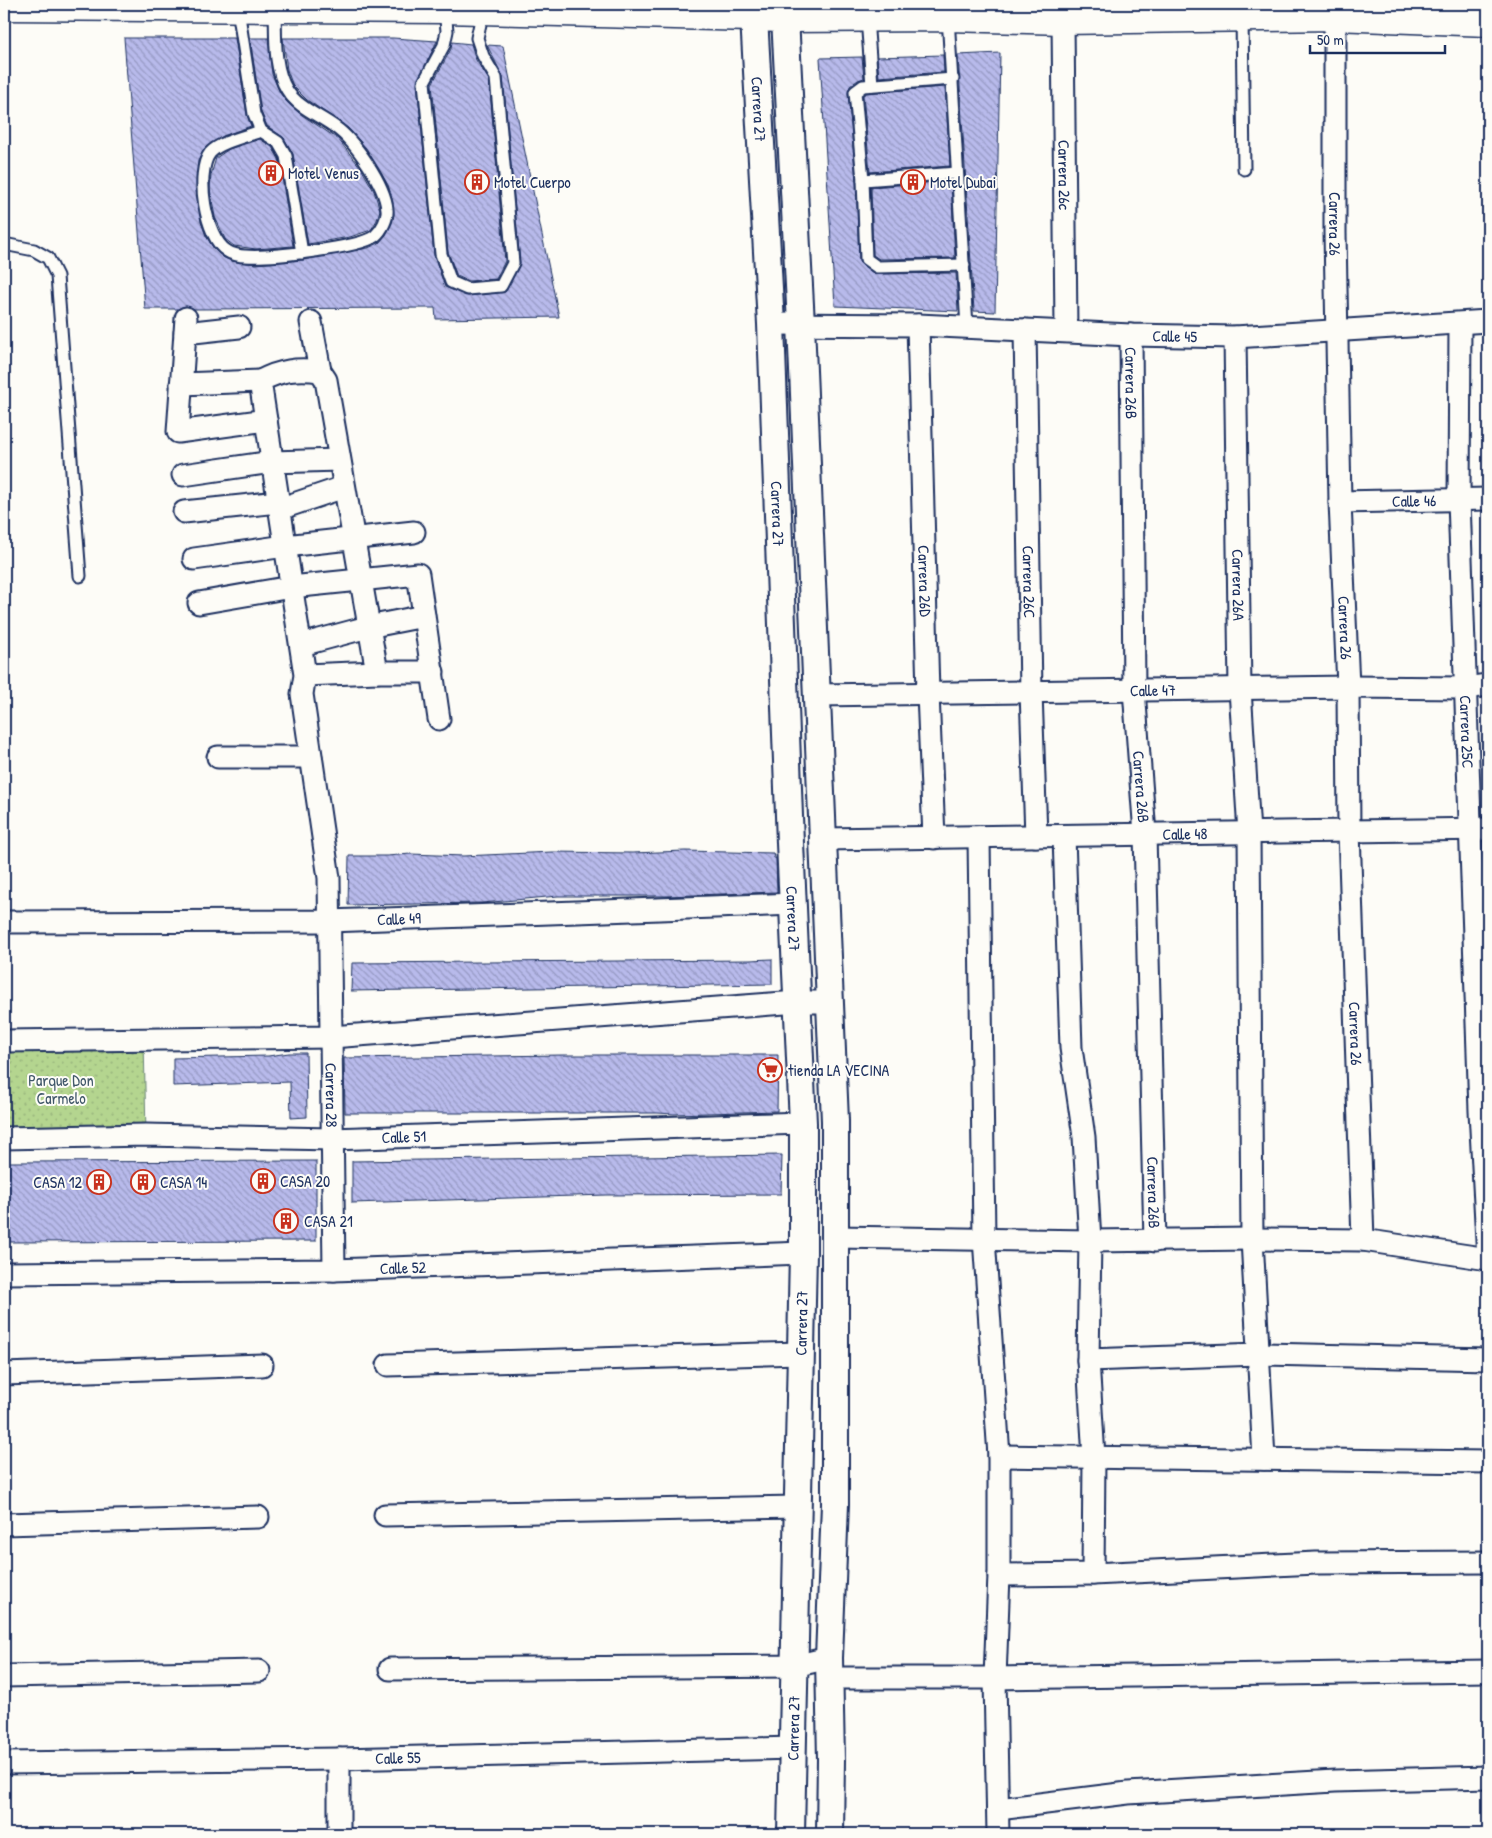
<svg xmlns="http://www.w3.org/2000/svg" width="1492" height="1838" font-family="'Patrick Hand',sans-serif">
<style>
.green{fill:url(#green-dots);stroke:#688276}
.building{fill:url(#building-back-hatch);stroke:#1b2f5e}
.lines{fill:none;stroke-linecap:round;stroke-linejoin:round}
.service-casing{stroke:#1b2f5e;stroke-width:15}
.minor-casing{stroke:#1b2f5e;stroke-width:25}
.tertiary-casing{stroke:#1b2f5e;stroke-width:30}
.primary-casing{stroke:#1b2f5e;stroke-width:31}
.service{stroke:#fdfcf7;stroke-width:11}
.minor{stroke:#fdfcf7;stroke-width:21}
.tertiary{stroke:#fdfcf7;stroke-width:26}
.primary{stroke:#fdfcf7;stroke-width:28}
.labels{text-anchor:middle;stroke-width:4;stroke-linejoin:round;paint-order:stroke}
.street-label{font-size:16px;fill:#1b2f5e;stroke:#fdfcf7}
.poi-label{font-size:16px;fill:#1b2f5e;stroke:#fdfcf7;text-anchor:start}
.park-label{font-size:16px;fill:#41586a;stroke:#fdfcf7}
</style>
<defs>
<pattern id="green-dots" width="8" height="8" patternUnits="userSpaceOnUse" patternTransform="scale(1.25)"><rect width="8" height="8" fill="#b4d58f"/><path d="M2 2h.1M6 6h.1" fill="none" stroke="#9ab77e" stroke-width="1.8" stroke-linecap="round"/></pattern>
<pattern id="building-back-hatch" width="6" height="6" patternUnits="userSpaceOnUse" patternTransform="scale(1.25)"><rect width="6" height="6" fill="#b8baeb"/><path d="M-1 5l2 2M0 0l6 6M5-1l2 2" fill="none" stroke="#9598c2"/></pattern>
</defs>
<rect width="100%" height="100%" fill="#fdfcf7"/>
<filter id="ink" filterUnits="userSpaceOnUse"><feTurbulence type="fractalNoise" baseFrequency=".02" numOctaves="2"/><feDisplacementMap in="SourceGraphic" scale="10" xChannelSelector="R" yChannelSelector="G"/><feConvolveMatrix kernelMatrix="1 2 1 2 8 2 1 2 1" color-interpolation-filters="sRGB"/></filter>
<g filter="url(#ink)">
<polygon class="green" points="144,1040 146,1135 4,1141 4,1041"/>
<g class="building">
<polygon points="124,38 235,38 247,115 251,126 223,136 205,148 198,161 196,190 201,222 206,236 214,249 223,257 231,261 256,264 303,260 368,248 379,243 386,235 392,223 394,214 392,198 388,185 366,148 348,128 307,100 293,86 287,70 283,38 393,38 437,41 417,83 434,255 445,287 468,296 505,292 520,263 503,77 487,45 503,46 559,317 436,319 435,308 194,309 186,306 178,309 145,309"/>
<polygon points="250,38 268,38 272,74 280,93 286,101 299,113 338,139 361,168 374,191 380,210 377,220 371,230 350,237 308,244 293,154 284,138 267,126 261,112"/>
<polygon points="452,42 471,44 476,60 489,80 505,261 496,279 468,281 457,276 448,252 432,84 451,49"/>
<polygon points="1000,53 995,312 974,311 958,55"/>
<polygon points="943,55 944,72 879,77 877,57"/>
<polygon points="862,57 864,78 858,80 850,86 848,93 856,180 859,262 873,273 877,274 956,273 958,311 835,306 820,58"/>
<polygon points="945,87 950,166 870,172 863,95 866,93"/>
<polygon points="260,139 272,147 279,159 293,246 256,249 234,246 225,239 215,217 210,189 211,175 216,158 229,149"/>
<polygon points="951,181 955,258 879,259 873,255 871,187"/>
<polygon points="685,851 773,853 774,858 776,858 777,892 666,896 558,896 482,903 348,905 349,856 387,856 411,854 463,856 552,852 632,853"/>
<polygon points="772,959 772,984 351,991 352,963 750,960"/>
<polygon points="289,1053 306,1053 307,1117 291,1118 290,1082 173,1086 173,1058 268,1056"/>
<polygon points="563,1055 778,1055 777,1111 674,1114 657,1113 345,1113 344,1058"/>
<polygon points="782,1155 781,1194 606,1195 352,1203 352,1161"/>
<polygon points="316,1161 316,1241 4,1242 4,1162"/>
</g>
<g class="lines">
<defs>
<g id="service">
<polyline points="238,9 254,114 261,131 278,142 286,156 302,253"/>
<polyline points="445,9 447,31 444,45 424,82 441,254 451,282 467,289 501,286 513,263 496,78 483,56 477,38 483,10"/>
<polyline points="948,17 967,327"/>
<polyline points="1242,17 1244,169"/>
<polyline points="867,18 872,85"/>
<polyline points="953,79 863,86 855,92 863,180 866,259 877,267 964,265"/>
<path d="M 261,131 C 247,136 219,142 210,153 C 195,172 205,238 227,251 C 231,254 240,256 245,256 C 267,258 360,248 375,236 C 382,230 388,218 387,209 C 385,185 355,141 335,127 C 319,115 298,108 287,90 C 273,67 276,36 275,9"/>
<polyline points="863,180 957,173"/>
<polyline points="4,244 34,250 48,258 57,276 80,576"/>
</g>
<g id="minor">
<path id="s1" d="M 1335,16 L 1335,233 L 1340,502 L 1348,687 L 1349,831 L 1363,1240"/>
<path id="s2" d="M 1063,20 L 1066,330"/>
<polyline points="186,318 178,432 266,420"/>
<polyline points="311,322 320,371"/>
<path id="s3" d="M 771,324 L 918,325 L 1131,335 L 1235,337 L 1488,321"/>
<path id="s4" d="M 1460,324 L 1459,500 L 1480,1111 L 1488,1259"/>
<path id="s5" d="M 918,325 L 928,693 L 934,838"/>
<path id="s6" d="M 1025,330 L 1031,692 L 1036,836"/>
<polyline points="185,333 239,327"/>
<path id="s7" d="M 1131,335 L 1134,690 L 1145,834 L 1155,1241"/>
<path id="s8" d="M 1235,337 L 1240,689 L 1249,833 L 1252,1239 L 1264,1459"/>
<polyline points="181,384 260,381"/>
<polyline points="183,475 272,462 339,460"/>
<path id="s9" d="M 1340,502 L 1488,499"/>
<polyline points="279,509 344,487"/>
<polyline points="184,512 278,502"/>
<polyline points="194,559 285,546 414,532"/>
<polyline points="199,603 291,587 418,574 439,719"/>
<polyline points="301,645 368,627 424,616"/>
<polyline points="377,672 433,672"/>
<path id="s10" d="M 305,675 L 377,672 L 326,380 L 320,371 C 297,368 281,370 260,381 L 305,675 L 302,694 L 329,878 L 334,1270"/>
<path id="s11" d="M 818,695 L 1348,687 L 1465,688 L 1488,685"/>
<polyline points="218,757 311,757"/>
<polyline points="1064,836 1071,1048 1084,1137 1090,1241 1088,1360 1094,1458 1093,1574"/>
<polyline points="979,837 984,1238 999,1456 999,1575 995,1678 998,1834"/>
<path id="s12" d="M 823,839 L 1488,829"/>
<path id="s13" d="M 4,922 L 329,921 L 794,904"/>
<polyline points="4,1041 331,1037 798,1002 831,1002"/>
<path id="s14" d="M 4,1138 L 146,1135 L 332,1139 L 803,1123"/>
<polyline points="836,1237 1090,1241 1252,1239 1363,1240 1488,1259"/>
<path id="s15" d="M 4,1273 L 334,1270 L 803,1253"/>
<polyline points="1088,1360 1259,1354 1488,1359"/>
<polyline points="388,1365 800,1353"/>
<polyline points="4,1374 262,1365"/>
<polyline points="999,1456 1488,1462"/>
<polyline points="385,1515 797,1507"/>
<polyline points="4,1524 258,1517"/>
<polyline points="999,1575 1093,1574 1316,1563 1488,1562"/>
<polyline points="390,1669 794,1666 829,1658"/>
<polyline points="4,1676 259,1671"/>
<polyline points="831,1678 995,1678 1488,1671"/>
<polyline points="339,1759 339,1834"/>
<path id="s16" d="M 4,1763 L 339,1759 L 793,1748"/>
<polyline points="998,1809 1128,1793 1335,1781 1488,1777"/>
</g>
<g id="tertiary">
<path id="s17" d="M 758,4 L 754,17 L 771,324 L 790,843 L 803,1123 L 803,1253 L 791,1834"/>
<polyline points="787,4 785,18 801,324 835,1121 835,1504 829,1658 831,1760 830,1834"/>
</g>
<polyline id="primary" points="4,6 445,9 785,18 948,17 1063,20 1335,16 1488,22"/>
</defs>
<use href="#service" class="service-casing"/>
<use href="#minor" class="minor-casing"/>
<use href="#tertiary" class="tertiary-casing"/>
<use href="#primary" class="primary-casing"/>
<use href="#service" class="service"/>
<use href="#minor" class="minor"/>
<use href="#tertiary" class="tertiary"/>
<use href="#primary" class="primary"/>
</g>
</g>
<defs>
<symbol id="building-ring" viewBox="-11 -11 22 22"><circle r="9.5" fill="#fdfcf7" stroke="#c8321e" stroke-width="1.5"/><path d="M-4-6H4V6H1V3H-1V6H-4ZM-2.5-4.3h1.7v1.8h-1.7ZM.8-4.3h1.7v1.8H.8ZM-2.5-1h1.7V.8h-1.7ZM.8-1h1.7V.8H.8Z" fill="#c8321e"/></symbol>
<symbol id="supermarket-ring" viewBox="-11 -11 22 22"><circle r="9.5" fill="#fdfcf7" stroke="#c8321e" stroke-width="1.5"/><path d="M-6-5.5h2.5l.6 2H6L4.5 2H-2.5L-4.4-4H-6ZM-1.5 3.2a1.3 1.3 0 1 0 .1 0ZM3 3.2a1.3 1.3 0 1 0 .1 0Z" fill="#c8321e"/></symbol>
</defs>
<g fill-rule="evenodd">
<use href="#building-ring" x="257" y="159" width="28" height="28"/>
<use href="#building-ring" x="463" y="168" width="28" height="28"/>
<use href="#building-ring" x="899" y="168" width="28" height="28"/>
<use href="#supermarket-ring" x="756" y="1056" width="28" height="28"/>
<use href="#building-ring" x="249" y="1167" width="28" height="28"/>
<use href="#building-ring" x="85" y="1168" width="28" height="28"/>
<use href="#building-ring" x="129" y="1168" width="28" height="28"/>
<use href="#building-ring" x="272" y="1207" width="28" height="28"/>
</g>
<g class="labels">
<g class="street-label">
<text dy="6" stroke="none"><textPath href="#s17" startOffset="106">Carrera 27</textPath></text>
<text dy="6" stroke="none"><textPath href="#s2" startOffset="155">Carrera 26c</textPath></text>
<text dy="6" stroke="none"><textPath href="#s1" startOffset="208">Carrera 26</textPath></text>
<text dy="6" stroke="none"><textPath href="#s3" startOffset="404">Calle 45</textPath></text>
<text dy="6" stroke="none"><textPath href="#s7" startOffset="48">Carrera 26B</textPath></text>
<text dy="6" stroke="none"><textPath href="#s9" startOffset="74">Calle 46</textPath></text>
<text dy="6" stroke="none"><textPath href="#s17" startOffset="511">Carrera 27</textPath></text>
<text dy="6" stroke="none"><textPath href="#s5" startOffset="256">Carrera 26D</textPath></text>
<text dy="6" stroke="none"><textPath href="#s6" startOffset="252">Carrera 26C</textPath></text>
<text dy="6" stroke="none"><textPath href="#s8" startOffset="248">Carrera 26A</textPath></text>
<text dy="6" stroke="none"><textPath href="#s1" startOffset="612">Carrera 26</textPath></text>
<text dy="6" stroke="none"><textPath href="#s11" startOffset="335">Calle 47</textPath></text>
<text dy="6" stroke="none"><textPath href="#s4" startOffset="408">Carrera 25C</textPath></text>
<text dy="6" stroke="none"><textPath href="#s7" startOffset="452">Carrera 26B</textPath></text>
<text dy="6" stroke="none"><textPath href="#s12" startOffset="362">Calle 48</textPath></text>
<text dy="6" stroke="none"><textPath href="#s13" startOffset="395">Calle 49</textPath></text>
<text dy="6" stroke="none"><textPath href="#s17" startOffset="916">Carrera 27</textPath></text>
<text dy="6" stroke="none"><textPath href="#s1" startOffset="1018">Carrera 26</textPath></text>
<text dy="6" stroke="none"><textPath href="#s10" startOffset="1161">Carrera 28</textPath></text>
<text dy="6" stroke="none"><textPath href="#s14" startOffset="400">Calle 51</textPath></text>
<text dy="6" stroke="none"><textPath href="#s7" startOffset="858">Carrera 26B</textPath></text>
<text dy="6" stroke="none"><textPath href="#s15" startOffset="399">Calle 52</textPath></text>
<text transform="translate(801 1323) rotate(-89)" y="6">Carrera 27</text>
<text transform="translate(793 1728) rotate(-89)" y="6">Carrera 27</text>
<text dy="6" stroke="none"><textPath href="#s16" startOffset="394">Calle 55</textPath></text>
</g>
<g class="poi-label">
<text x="288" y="179">Motel Venus</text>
<text x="494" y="188">Motel Cuerpo</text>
<text x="930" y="188">Motel Dubai</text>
<text x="788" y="1076">tienda LA VECINA</text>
<text x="280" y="1187">CASA 20</text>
<text x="82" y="1188" text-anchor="end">CASA 12</text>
<text x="160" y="1188">CASA 14</text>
<text x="304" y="1227">CASA 21</text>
</g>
<g class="park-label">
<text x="61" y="1086">Parque Don<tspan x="61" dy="18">Carmelo</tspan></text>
</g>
</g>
<rect width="1492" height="1838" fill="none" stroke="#fdfcf7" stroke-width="20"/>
<rect x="10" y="10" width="1472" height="1818" fill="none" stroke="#1b2f5e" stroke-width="2" filter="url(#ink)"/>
<path d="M1310 45v8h135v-8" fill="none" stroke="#1b2f5e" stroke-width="2.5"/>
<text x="1317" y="45" font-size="15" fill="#1b2f5e" stroke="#fdfcf7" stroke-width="4" paint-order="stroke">50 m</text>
</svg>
